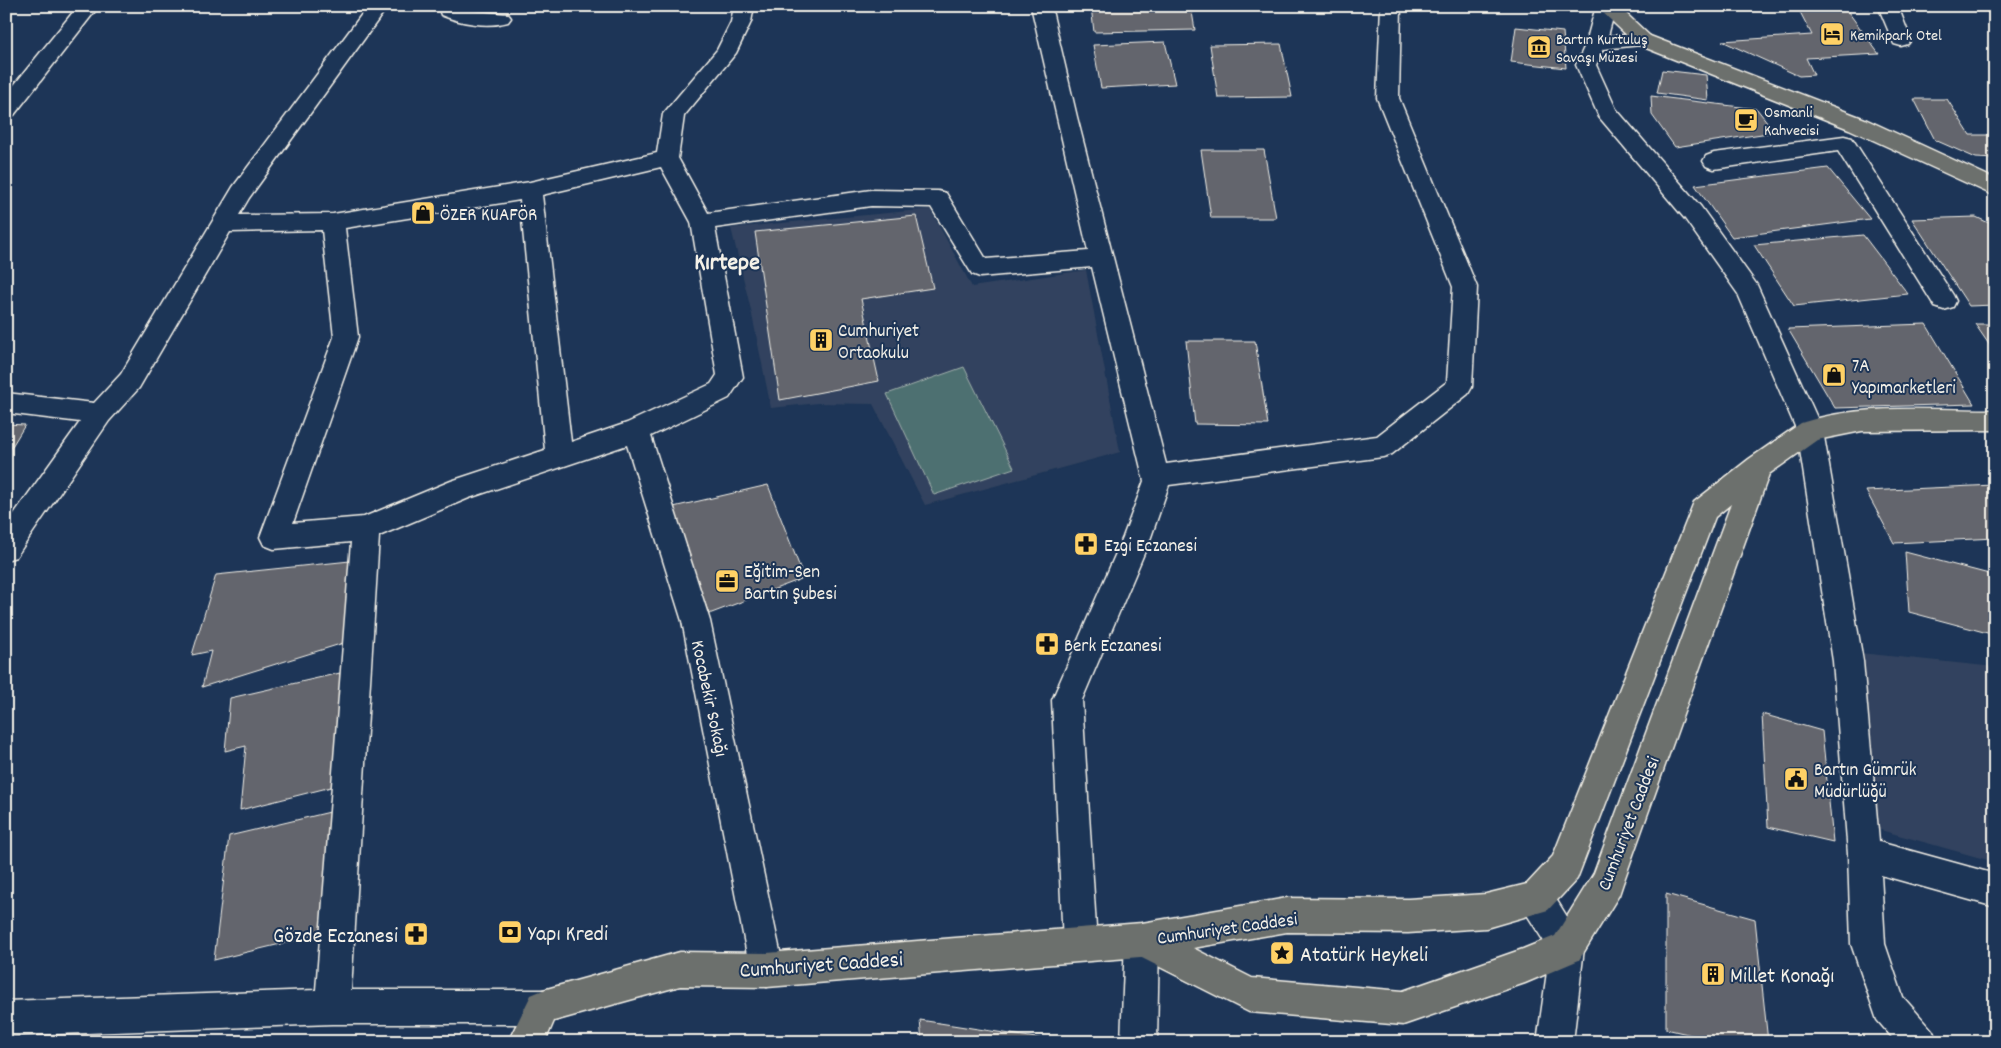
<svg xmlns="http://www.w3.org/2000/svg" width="2001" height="1048" font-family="Dekko,sans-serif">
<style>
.built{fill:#32435e}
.green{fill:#4e7071;stroke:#a1b0ac}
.building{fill:#63656d;stroke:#f4f1e8}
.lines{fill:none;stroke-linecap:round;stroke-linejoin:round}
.minor-casing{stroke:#f4f1e8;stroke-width:3}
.major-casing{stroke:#f4f1e8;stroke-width:3}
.minor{fill:#1d3557;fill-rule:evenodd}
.major{fill:#6c706d;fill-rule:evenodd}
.labels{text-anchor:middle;stroke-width:4;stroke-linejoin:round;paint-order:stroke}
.far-poi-label{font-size:16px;fill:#f4f1e8;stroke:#1d3557;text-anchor:start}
.poi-label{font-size:19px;fill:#f4f1e8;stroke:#1d3557;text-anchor:start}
.street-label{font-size:19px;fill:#f4f1e8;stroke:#1d3557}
.near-poi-label{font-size:22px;fill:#f4f1e8;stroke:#1d3557;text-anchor:start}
.near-street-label{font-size:22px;fill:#f4f1e8;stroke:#1d3557}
.district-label{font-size:24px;font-weight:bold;fill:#f4f1e8;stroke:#1d3557}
</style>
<rect width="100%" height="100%" fill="#1d3557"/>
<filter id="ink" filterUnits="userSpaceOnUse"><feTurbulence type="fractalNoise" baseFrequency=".02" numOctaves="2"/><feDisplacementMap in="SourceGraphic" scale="10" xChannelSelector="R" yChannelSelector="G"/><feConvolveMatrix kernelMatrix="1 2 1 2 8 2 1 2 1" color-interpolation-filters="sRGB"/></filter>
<g filter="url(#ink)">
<g class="built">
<polygon points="930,209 972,287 1086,270 1120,452 925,505 873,404 818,403 771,408 751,310 731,228"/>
<polygon points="1860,653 1995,667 1995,862 1877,829"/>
</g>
<polygon class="green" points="964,367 1014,468 934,495 887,394"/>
<g class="building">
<polygon points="1091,6 1191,6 1195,30 1094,32"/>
<polygon points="1846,9 1879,54 1806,58 1814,75 1799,76 1722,41 1812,35 1799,10"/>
<polygon points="1516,27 1563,32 1566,68 1511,62"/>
<polygon points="1165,42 1175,84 1101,88 1093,45"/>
<polygon points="1281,44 1292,97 1218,98 1210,45"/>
<polygon points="1662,70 1706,75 1708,100 1657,93"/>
<polygon points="1651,96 1757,109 1775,132 1675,147 1652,115"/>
<polygon points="1914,99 1947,99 1970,135 1995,135 1995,159 1976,158 1935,140"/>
<polygon points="1201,150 1264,150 1276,218 1211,218"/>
<polygon points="1828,168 1870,219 1732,237 1695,185"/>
<polygon points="916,216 933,288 861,299 879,381 780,400 755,232"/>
<polygon points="1976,217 1995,226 1995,305 1969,306 1912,219"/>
<polygon points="1863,235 1908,294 1794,306 1754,245"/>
<polygon points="1926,324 1974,404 1835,408 1788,329"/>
<polygon points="1975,324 1995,324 1995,353"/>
<polygon points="1186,341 1255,341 1268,425 1195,424"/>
<polygon points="6,424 25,425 6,456"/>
<polygon points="768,485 804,578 709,614 669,508"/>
<polygon points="1994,485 1995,538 1894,543 1866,491"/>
<polygon points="1905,552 1989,574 1995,610 1995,635 1909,612"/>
<polygon points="350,561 350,641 202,687 211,651 192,655 216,575"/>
<polygon points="340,673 335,786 240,810 246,746 225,751 230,698"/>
<polygon points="1762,714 1822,731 1833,842 1768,827"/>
<polygon points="330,812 322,934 214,960 229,836"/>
<polygon points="1666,894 1755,919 1768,1042 1722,1042 1666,1029"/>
<polygon points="920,1020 1062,1042 922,1042"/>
</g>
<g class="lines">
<defs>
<g id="minor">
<polygon points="78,6 99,6 14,115 6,117 6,95"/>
<path d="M 368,6 L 388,6 L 249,198 L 239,215 L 333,214 L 530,182 L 657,153 L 663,114 L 717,50 L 731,22 L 734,6 L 754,6 L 751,22 L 736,53 L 684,116 L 678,158 L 708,213 L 871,190 L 938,191 L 946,193 L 986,259 L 1088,251 L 1031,6 L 1051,6 L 1077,117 L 1166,464 L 1377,436 L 1447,382 L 1453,287 L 1377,98 L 1381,6 L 1401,6 L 1399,98 L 1477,287 L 1472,387 L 1468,394 L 1392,454 L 1383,457 L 1169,485 L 1151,537 L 1082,700 L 1097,944 L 1092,956 L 1080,961 L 1068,956 L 1063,944 L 1052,700 L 1123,537 L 1144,481 L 1092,267 L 980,277 L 972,274 L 931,207 L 871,206 L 715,228 L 743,377 L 729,398 L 651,436 L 710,621 L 784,970 L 779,982 L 767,987 L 755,982 L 750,970 L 682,621 L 627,445 L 469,498 L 379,536 L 351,990 L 543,990 L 555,995 L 560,1007 L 555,1019 L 543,1024 L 332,1024 L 6,1036 L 6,1001 L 316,990 L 351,542 L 274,549 L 264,545 L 260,537 L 334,337 L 322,230 L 230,232 L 139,388 L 109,421 L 16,557 L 6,560 L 6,525 L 80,422 L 6,413 L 6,393 L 94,403 L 121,374 L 233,187 ZM 661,167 L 691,222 L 717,375 L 711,384 L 627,423 L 571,442 L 542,195 ZM 520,200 L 545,450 L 451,481 L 364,517 L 293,523 L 358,337 L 345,228 Z"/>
<path d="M 438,6 L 458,6 L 463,10 L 508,14 L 511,18 L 508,22 C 487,28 460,23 441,15 Z"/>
<polygon points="1596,6 1616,6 1608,36 1643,34 1650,36 1653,40 1650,44 1603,49 1596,65 1616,109 1701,207 1757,285 1823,431 1863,661 1879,842 1995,874 1995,907 1881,875 1885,944 1903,997 1932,1030 1938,1042 1896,1042 1877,1020 1851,944 1848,854 1833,661 1797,431 1738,294 1685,219 1599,117 1576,65 1586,43"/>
<polygon points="1878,6 1898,6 1911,40 1908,44 1901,46 1894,44"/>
<polygon points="1844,136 1852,138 1953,295 1956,301 1953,307 1944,310 1935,307 1838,151 1714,169 1706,166 1703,161 1706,156 1714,153"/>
<polygon points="1536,881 1548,886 1579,936 1584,948 1573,1042 1537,1042 1550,951 1524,910 1519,898 1524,886"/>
<polygon points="1142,923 1154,928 1159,940 1157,1042 1121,1042 1125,940 1130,928"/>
</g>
<g id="major">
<polygon points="1596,6 1618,6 1650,36 1865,119 1995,179 1995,196 1849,129 1636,44"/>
<path d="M 1995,410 L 1995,430 L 1862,431 L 1817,440 L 1769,474 L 1623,883 L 1619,895 L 1579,960 L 1525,983 L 1403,1025 L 1249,1012 L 1140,957 L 767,987 L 680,986 L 554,1021 L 545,1042 L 508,1042 L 531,995 L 543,990 L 680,952 L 767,953 L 1142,923 L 1287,898 L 1408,899 L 1486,894 L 1527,884 L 1553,856 L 1694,502 L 1749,459 L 1801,423 C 1862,403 1931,410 1995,410 ZM 1731,504 L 1594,873 L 1555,936 L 1523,949 L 1403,991 L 1252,978 L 1193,948 L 1287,932 L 1408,933 L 1486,928 L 1548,910 L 1577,879 L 1715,517 Z"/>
</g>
</defs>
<use href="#minor" class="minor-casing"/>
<use href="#major" class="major-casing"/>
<use href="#minor" class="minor"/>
<use href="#major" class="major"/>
</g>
</g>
<defs>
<symbol id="hotel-square" viewBox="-11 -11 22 22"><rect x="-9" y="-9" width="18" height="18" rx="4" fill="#ffd166" stroke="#1d3557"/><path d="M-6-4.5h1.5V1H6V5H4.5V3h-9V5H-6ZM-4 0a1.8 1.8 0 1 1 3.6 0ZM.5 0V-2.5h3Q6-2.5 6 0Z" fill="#111"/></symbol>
<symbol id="museum-square" viewBox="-11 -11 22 22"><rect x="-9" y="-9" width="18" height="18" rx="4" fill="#ffd166" stroke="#1d3557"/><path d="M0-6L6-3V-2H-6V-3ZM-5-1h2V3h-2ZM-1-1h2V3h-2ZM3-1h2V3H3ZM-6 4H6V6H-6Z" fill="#111"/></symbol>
<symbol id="cafe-square" viewBox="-11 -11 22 22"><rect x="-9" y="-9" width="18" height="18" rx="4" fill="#ffd166" stroke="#1d3557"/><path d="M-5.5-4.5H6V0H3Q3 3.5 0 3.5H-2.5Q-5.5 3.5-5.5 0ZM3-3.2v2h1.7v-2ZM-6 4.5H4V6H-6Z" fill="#111"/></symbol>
<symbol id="shop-square" viewBox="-11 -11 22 22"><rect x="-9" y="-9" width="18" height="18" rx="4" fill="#ffd166" stroke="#1d3557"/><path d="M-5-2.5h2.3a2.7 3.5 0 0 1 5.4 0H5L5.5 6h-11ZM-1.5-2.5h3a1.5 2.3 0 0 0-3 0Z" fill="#111"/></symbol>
<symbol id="building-square" viewBox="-11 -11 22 22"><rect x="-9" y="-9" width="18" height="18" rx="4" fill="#ffd166" stroke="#1d3557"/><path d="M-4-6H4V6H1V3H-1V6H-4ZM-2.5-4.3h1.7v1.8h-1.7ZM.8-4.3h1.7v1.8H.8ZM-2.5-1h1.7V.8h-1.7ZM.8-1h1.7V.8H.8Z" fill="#111"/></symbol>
<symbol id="pharmacy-square" viewBox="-11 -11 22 22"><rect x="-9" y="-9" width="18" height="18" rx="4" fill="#ffd166" stroke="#1d3557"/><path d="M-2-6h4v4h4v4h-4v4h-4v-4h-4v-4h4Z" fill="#111"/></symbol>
<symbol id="office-square" viewBox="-11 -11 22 22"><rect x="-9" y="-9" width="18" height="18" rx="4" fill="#ffd166" stroke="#1d3557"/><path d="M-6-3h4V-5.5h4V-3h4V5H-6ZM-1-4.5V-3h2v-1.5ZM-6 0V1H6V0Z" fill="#111"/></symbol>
<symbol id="civic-square" viewBox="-11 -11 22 22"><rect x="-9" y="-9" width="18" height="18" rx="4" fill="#ffd166" stroke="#1d3557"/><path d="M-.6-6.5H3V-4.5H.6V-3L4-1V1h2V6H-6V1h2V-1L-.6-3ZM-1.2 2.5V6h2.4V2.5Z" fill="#111"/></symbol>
<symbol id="bank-square" viewBox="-11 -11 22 22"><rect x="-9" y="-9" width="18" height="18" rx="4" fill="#ffd166" stroke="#1d3557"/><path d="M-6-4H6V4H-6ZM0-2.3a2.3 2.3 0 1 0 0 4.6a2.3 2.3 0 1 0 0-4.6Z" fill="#111"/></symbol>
<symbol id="sight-square" viewBox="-11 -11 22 22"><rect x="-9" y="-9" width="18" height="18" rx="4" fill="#ffd166" stroke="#1d3557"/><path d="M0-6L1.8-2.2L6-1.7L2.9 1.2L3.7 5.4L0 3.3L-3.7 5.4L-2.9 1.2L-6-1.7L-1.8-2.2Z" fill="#111"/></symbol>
</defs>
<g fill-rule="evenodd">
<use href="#hotel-square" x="1818" y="20" width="28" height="28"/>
<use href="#museum-square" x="1525" y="33" width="28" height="28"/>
<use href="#cafe-square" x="1732" y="106" width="28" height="28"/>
<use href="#shop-square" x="409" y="199" width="28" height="28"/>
<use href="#building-square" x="807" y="326" width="28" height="28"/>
<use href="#shop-square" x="1820" y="361" width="28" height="28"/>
<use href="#pharmacy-square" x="1072" y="530" width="28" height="28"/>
<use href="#office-square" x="713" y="567" width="28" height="28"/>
<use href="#pharmacy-square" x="1033" y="630" width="28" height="28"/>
<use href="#civic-square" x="1782" y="765" width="28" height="28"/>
<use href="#bank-square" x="496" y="918" width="28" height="28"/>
<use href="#pharmacy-square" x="402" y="920" width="28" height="28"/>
<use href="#sight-square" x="1268" y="939" width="28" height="28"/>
<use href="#building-square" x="1699" y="960" width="28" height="28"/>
</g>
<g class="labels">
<g class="far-poi-label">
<text x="1850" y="40">Kemikpark Otel</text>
<text x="1556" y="44">Bartın Kurtuluş<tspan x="1556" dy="18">Savaşı Müzesi</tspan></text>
<text x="1764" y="117">Osmanli<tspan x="1764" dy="18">Kahvecisi</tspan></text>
</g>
<g class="poi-label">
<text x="440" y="220">ÖZER KUAFÖR</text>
<text x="838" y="336">Cumhuriyet<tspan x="838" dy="22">Ortaokulu</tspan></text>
<text x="1852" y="371">7A<tspan x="1852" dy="22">Yapımarketleri</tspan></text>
<text x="1104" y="551">Ezgi Eczanesi</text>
<text x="744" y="577">Eğitim-Sen<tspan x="744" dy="22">Bartın Şubesi</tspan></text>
<text x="1064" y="651">Berk Eczanesi</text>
<text x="1814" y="775">Bartın Gümrük<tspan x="1814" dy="22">Müdürlüğü</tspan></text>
</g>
<g class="street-label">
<text transform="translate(711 698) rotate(78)" y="7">Kocabekir Sokağı</text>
<text transform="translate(1627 823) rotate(-69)" y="7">Cumhuriyet Caddesi</text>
<text transform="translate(1227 927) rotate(-8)" y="7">Cumhuriyet Caddesi</text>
</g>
<g class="near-poi-label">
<text x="528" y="940">Yapı Kredi</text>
<text x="398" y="942" text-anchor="end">Gözde Eczanesi</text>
<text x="1300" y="961">Atatürk Heykeli</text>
<text x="1730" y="982">Millet Konağı</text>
</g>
<g class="near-street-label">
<text transform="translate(821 963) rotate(-4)" y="8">Cumhuriyet Caddesi</text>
</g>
<g class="district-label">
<text x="727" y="269">Kırtepe</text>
</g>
</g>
<rect width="2001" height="1048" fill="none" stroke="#1d3557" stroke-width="25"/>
<rect x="12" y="12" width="1976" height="1023" fill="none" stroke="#f4f1e8" stroke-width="2" filter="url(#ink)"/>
</svg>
